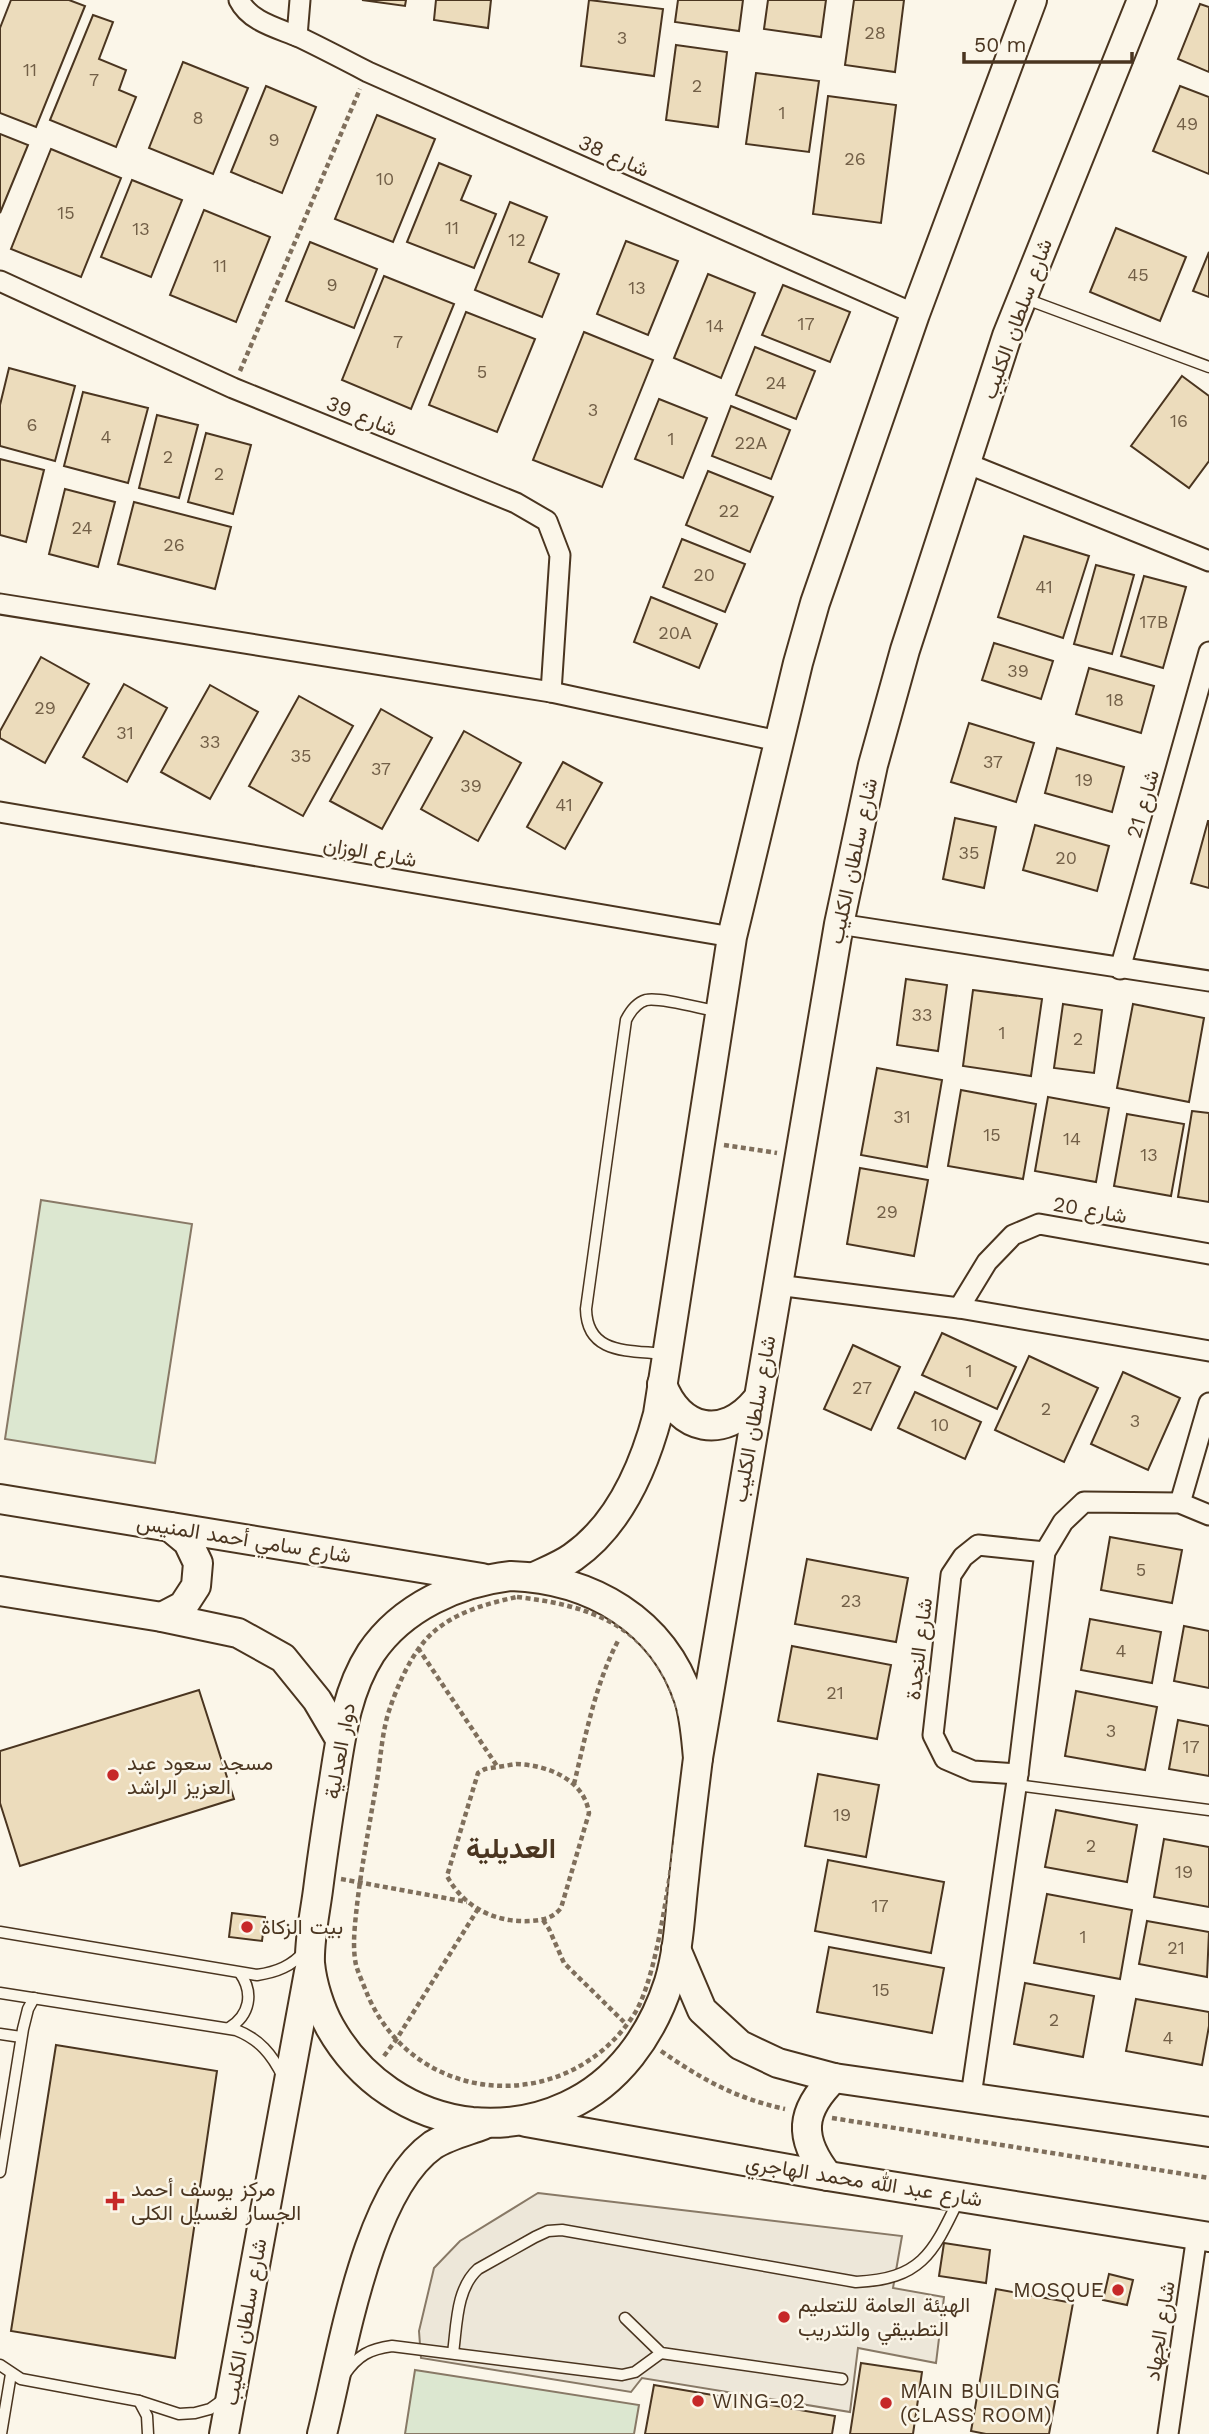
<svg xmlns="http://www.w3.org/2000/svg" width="1209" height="2434" font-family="'Work Sans',Vazirmatn,sans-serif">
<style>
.green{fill:#dce7d0;stroke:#887966;stroke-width:2}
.parking{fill:#ede7d9;stroke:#887966;stroke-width:2}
.building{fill:#ecdcbc;stroke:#4a3520;stroke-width:2}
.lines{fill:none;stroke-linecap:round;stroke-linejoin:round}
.lane-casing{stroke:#4a3520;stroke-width:13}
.street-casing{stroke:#4a3520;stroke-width:23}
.secondary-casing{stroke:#4a3520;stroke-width:32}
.path{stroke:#7f6f5c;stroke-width:4.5;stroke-dasharray:5 3.5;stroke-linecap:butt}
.lane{stroke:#fbf6e9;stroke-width:10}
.street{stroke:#fbf6e9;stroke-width:19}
.secondary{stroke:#fbf6e9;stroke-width:28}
.poi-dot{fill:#c62828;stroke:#fbf6e9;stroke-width:2.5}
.labels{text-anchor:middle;stroke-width:5;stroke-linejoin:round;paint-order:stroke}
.number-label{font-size:18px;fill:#725f47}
.street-label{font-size:21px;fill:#4a3520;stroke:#fbf6e9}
.poi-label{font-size:21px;fill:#4a3520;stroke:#fbf6e9;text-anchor:start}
.district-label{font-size:28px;font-weight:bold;fill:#4a3520;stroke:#fbf6e9}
</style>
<rect width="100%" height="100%" fill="#fbf6e9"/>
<g class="green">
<polygon points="41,1200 192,1224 155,1463 5,1439"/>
<polygon points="415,2370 639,2405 634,2434 405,2434"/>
</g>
<polygon class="parking" points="538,2193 902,2236 893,2288 944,2297 936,2363 858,2348 850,2412 642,2378 631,2392 421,2358 419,2331 434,2268 460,2241"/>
<g class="building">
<polygon points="11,0 69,0 85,6 36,127 0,113 0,28"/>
<polygon points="362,0 406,0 405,6"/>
<polygon points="436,0 491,0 488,28 434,20"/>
<polygon points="589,0 663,9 654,76 581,66"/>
<polygon points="678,0 743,0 739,31 675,22"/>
<polygon points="768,0 826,0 821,37 764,29"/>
<polygon points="854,0 904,0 895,72 845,65"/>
<polygon points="1200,4 1209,7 1209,72 1178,59"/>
<polygon points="93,15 113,22 99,59 126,70 119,90 136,97 116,147 50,120"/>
<polygon points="676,45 727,52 718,127 666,120"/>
<polygon points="183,62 248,88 213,174 149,148"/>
<polygon points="756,73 819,81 809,152 746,144"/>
<polygon points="266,86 316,107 282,193 231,172"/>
<polygon points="1180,86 1209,97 1209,174 1153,151"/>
<polygon points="828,96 896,105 881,223 813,214"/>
<polygon points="377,115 435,139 393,242 335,219"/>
<polygon points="0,134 28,145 0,213"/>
<polygon points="51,149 121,178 81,277 11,249"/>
<polygon points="439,163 471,176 461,200 496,214 474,268 407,242"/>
<polygon points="132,180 182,200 151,277 101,257"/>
<polygon points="510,202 547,217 529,262 559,274 542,317 475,290"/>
<polygon points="204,210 270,237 236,322 170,295"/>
<polygon points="1116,228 1186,257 1160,321 1090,292"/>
<polygon points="626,241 678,261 648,335 597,314"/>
<polygon points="310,242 377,269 354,328 286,301"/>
<polygon points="1209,252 1209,297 1193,291"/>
<polygon points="708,274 755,293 721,378 674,358"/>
<polygon points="384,276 454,304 411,409 342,380"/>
<polygon points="783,285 850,312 830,362 762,335"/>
<polygon points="466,312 535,339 497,432 429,405"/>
<polygon points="584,332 653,360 602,487 533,460"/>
<polygon points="755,347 815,371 796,419 736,395"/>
<polygon points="9,368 75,386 55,461 0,446 0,405"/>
<polygon points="1182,376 1209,396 1209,461 1189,488 1131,446"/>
<polygon points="83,392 148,408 128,483 64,466"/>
<polygon points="659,399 707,418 683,478 635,459"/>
<polygon points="731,406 790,430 771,479 712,456"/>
<polygon points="157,415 198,425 179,498 139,488"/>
<polygon points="206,433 251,445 233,514 188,502"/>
<polygon points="0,459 44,470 26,542 0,535"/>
<polygon points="708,471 773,497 750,552 686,525"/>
<polygon points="65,489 115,502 98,567 49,554"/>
<polygon points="134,502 231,527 215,589 118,564"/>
<polygon points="1024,536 1089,556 1063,638 998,617"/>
<polygon points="682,539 745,564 725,612 663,587"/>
<polygon points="1096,565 1134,575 1112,654 1074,644"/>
<polygon points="1144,576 1186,587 1163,668 1121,656"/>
<polygon points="651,597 717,624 699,668 634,642"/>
<polygon points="994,643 1053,661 1041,699 982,680"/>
<polygon points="41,657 89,684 45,763 0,738 0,731"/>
<polygon points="1089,668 1154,686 1141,733 1076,714"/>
<polygon points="124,684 167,708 127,782 83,757"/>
<polygon points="210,685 258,712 210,799 161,772"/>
<polygon points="299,696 353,726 303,816 249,786"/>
<polygon points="381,709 432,738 382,829 330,801"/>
<polygon points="969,723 1034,743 1016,802 951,782"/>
<polygon points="464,731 521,763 478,841 421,809"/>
<polygon points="1057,748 1124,767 1112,812 1045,793"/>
<polygon points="563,762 602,783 565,849 527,827"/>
<polygon points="955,818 996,827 984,888 943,879"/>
<polygon points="1208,821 1209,821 1209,888 1191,883"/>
<polygon points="1035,825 1109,846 1097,891 1023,870"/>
<polygon points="906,979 947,985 938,1051 897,1045"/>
<polygon points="973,990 1042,999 1031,1076 963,1066"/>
<polygon points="1063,1004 1102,1010 1094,1073 1054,1068"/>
<polygon points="1133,1004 1204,1018 1189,1102 1117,1088"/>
<polygon points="877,1068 942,1080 927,1167 861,1155"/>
<polygon points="961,1090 1036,1104 1023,1179 948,1166"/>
<polygon points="1048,1097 1109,1108 1096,1182 1035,1171"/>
<polygon points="1192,1111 1209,1113 1209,1202 1178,1197"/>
<polygon points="1127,1114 1184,1124 1171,1196 1114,1186"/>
<polygon points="860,1168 928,1180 914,1256 847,1244"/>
<polygon points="942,1333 1016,1367 997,1409 922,1375"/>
<polygon points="853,1345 900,1367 871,1430 824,1409"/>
<polygon points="1029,1356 1098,1388 1064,1462 995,1430"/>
<polygon points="1123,1372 1180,1398 1148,1470 1091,1444"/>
<polygon points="915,1392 981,1422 965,1459 898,1428"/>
<polygon points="1110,1537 1182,1550 1172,1603 1101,1590"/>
<polygon points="807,1559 908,1578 896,1642 795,1624"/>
<polygon points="1090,1619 1161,1632 1152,1683 1081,1670"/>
<polygon points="1184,1626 1209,1631 1209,1688 1174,1681"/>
<polygon points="792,1646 891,1665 877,1739 778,1721"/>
<polygon points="199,1690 234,1799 20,1866 0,1803 0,1751"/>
<polygon points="1076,1691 1157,1707 1145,1770 1065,1756"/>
<polygon points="1178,1720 1209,1726 1209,1776 1169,1769"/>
<polygon points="818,1774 879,1785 866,1857 805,1846"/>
<polygon points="1056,1810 1137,1825 1127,1882 1045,1867"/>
<polygon points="1164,1839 1209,1847 1209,1907 1154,1897"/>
<polygon points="828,1860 944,1882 931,1953 815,1931"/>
<polygon points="1047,1894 1132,1910 1120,1979 1034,1963"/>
<polygon points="232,1913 265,1917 262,1941 229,1937"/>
<polygon points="1147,1921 1209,1932 1207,1977 1139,1964"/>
<polygon points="829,1947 944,1968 932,2033 817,2012"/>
<polygon points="1025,1983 1094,1996 1083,2057 1014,2044"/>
<polygon points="1136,1999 1209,2012 1209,2026 1202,2065 1126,2051"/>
<polygon points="56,2045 217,2071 175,2358 11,2331"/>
<polygon points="944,2243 990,2250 986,2283 939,2276"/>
<polygon points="1109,2274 1133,2280 1127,2305 1103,2300"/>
<polygon points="996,2289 1073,2303 1049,2434 986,2434 971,2431"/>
<polygon points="861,2363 922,2372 913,2434 850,2434"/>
<polygon points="654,2385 835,2416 832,2434 645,2434"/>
</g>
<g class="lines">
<defs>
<g id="lane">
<polyline points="1026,299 1209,367"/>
<path d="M 664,1354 C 629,1350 587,1355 586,1309 L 626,1020 C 630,1012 636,1003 646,1000 C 661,997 702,1009 720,1012"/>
<polyline points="1016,1785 1209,1810"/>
<path d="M 0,1932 L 257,1975 C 277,1972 292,1966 305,1951"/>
<path d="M 0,1993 L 236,2030 C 259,2039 272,2054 283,2077"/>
<path d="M 229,2028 C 250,2015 254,1993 240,1973"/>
<polyline points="0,2034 21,2037"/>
<polyline points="0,2172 23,2029 28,2009 34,1998"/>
<polyline points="625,2318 661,2353 842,2379"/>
<path d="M 453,2353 C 457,2324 456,2289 478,2269 L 535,2237 L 548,2231 L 562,2230 L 856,2282 C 922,2279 933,2253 959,2199"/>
<polyline points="0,2365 21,2379 139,2401 179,2414 195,2413 210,2409 224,2399"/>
<path d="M 345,2374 C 358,2355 370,2349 392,2346 L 622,2375 L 635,2372 L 661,2353"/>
<polyline points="139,2401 147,2416 148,2434"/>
<polyline points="1,2434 11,2374"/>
</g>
<g id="street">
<path d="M 239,0 C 250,22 278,28 299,37 C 322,48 345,60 368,72 L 915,314"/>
<polyline points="297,36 300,0"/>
<polyline points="0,281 233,388 516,503 547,521 560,555 551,692"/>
<polyline points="966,463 1209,561"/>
<polyline points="0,604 551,692 778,741"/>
<polyline points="0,812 732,937"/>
<polyline points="839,924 1209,981"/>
<polyline points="1120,969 1209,652"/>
<polyline points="777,1285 959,1308 1209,1351"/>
<polyline points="959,1308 987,1262 1013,1235 1039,1224 1209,1254"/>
<polyline points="1180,1503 1209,1403"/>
<polyline points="1018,1774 973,1771 945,1759 933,1735 951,1575 963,1557 978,1545 1045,1552"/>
<polyline points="971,2096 1018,1774 1045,1552 1063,1522 1084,1502 1180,1503 1209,1515"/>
<polyline points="1168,2434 1197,2235"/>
</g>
<g id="secondary">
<path d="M 662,1384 C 679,1431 724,1440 756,1401"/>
<polyline points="0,1499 482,1578"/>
<path d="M 511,1576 C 591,1579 663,1620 689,1699 C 695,1718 696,1738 698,1758 C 693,1798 688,1839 684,1879 C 680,1913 679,1949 669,1982 C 652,2035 618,2083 567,2106 C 537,2120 505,2125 472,2122 C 411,2115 360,2080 330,2027 C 320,2009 312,1984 310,1963 C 309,1940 315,1913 318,1890 C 322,1858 327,1825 332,1793 C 340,1745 344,1695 371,1653 C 402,1607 458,1582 511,1576 Z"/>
<path d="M 534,1577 C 547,1571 562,1565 573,1557 C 620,1524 644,1467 658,1414 L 732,937 L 798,663 L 815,603 L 915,314 L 1032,0"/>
<polyline points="0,1591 162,1617 238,1633 283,1658 317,1700 340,1739"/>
<polyline points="162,1617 183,1606 196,1586 198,1563 188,1542 170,1527"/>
<polyline points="698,1758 839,924 873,765 905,650 1007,336 1142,0"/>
<polyline points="676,1949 702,2010 740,2045 778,2063 834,2078 1209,2132"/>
<polyline points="526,2122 828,2176 1209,2237"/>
<path d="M 828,2176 C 798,2138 800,2111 834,2078"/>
<polyline points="224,2434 309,1972"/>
<path d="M 322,2434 C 342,2356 366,2192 433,2145 C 447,2136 467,2131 483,2125"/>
</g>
</defs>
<use href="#lane" class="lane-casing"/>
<use href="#street" class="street-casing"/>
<use href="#secondary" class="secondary-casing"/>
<g class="path">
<polyline points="240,371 360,89"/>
<polyline points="724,1145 777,1153"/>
<path d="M 517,1597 C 588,1605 648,1625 674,1698 C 679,1712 686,1728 686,1743 C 688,1786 676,1832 670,1875 C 664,1911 653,1987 633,2016 C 567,2116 417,2108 368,1996 C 364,1986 359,1975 356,1965 C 352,1946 355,1924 357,1905 C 362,1863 370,1822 377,1780 C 381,1757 382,1730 390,1708 C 397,1687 409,1660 423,1643 C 445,1615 484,1604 517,1597 Z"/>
<polyline points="418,1648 497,1766"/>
<path d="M 516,1764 C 547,1765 584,1779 589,1813 L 561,1908 C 553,1918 543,1920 531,1921 C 496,1923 464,1908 447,1876 L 478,1773 L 485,1769 Z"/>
<path d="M 574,1784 C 586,1735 595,1684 619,1639"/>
<polyline points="341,1879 467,1902"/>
<polyline points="543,1920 549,1929 564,1963 624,2022"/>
<path d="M 661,2051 C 703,2080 735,2098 785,2109"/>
<polyline points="384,2056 396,2040 478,1909"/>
<polyline points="832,2118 1209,2178"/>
</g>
<use href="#lane" class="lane"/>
<use href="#street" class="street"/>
<use href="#secondary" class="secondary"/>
</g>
<g class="poi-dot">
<circle cx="113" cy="1775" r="7"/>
<circle cx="247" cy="1927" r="7"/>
<path d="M111.5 2190.5h7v7h7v7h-7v7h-7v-7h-7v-7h7z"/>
<circle cx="1118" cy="2290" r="7"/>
<circle cx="784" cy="2317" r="7"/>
<circle cx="698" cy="2401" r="7"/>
<circle cx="886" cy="2403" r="7"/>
</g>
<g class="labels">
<g class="number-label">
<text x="875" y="39">28</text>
<text x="622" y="44">3</text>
<text x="30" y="76">11</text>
<text x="94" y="86">7</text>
<text x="697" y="92">2</text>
<text x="782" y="119">1</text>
<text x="198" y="124">8</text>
<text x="1187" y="130">49</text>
<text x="274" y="146">9</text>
<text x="855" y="165">26</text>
<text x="385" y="185">10</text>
<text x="66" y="219">15</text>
<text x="452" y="234">11</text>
<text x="141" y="235">13</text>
<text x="517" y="246">12</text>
<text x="220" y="272">11</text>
<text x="1138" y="281">45</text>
<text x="332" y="291">9</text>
<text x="637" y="294">13</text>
<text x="806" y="330">17</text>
<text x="715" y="332">14</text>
<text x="398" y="348">7</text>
<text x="482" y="378">5</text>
<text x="776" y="389">24</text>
<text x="593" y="416">3</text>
<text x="1179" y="427">16</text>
<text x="32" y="431">6</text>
<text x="106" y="443">4</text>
<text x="671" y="445">1</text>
<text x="751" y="449">22A</text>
<text x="168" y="463">2</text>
<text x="219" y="480">2</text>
<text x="729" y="517">22</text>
<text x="82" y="534">24</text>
<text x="174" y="551">26</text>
<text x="704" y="581">20</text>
<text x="1044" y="593">41</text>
<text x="1154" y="628">17B</text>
<text x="675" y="639">20A</text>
<text x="1018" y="677">39</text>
<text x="1115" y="706">18</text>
<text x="45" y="714">29</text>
<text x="125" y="739">31</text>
<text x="210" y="748">33</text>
<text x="301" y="762">35</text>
<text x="993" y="768">37</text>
<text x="381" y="775">37</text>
<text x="1084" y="786">19</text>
<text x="471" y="792">39</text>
<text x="564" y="811">41</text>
<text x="969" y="859">35</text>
<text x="1066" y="864">20</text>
<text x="922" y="1021">33</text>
<text x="1002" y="1039">1</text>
<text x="1078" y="1045">2</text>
<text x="902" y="1123">31</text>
<text x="992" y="1141">15</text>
<text x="1072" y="1145">14</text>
<text x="1149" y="1161">13</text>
<text x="887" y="1218">29</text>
<text x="969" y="1377">1</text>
<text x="862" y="1394">27</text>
<text x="1046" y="1415">2</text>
<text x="1135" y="1427">3</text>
<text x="940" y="1431">10</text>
<text x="1141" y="1576">5</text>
<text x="851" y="1607">23</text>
<text x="1121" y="1657">4</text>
<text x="835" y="1699">21</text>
<text x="1111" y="1737">3</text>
<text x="1191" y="1753">17</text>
<text x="842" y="1821">19</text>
<text x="1091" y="1852">2</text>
<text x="1184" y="1878">19</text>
<text x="880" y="1912">17</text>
<text x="1083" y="1943">1</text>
<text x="1176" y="1954">21</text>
<text x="881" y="1996">15</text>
<text x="1054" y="2026">2</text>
<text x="1168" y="2044">4</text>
</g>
<g class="street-label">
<text transform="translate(614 156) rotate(24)" y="7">شارع 38</text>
<text transform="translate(1017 319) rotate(-70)" y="7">شارع سلطان الكليب</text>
<text transform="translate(362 416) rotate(22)" y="7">شارع 39</text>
<text transform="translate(1143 804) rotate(-74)" y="7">شارع 21</text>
<text transform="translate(370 852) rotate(10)" y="7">شارع الوزان</text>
<text transform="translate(853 861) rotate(-78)" y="7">شارع سلطان الكليب</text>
<text transform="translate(1090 1210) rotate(10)" y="7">شارع 20</text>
<text transform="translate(754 1419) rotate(-80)" y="7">شارع سلطان الكليب</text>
<text transform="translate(244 1539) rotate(9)" y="7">شارع سامي أحمد المنيس</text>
<text transform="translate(919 1649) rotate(-83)" y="7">شارع النجدة</text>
<text transform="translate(340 1751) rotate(-80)" y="7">دوار العدلية</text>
<text transform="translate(864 2181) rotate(9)" y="7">شارع عبد الله محمد الهاجري</text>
<text transform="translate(245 2322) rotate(-80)" y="7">شارع سلطان الكليب</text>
<text transform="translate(1160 2331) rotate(-81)" y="7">شارع الجهاد</text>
</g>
<g class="poi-label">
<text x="127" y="1770">مسجد سعود عبد<tspan x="127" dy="24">العزيز الراشد</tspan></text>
<text x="261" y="1934">بيت الزكاة</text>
<text x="131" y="2196">مركز يوسف أحمد<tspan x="131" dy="24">الجسار لغسيل الكلى</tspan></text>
<text x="1104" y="2297" text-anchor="end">MOSQUE</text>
<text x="798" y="2312">الهيئة العامة للتعليم<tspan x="798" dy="24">التطبيقي والتدريب</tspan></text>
<text x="900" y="2398">MAIN BUILDING<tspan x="900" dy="24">(CLASS ROOM)</tspan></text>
<text x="712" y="2408">WING-02</text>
</g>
<g class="district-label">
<text x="511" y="1858">العديلية</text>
</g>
</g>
<path d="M964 52v10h168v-10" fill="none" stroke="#4a3520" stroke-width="3.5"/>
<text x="974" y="52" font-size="21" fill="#4a3520" stroke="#fbf6e9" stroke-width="5" paint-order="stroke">50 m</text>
</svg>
